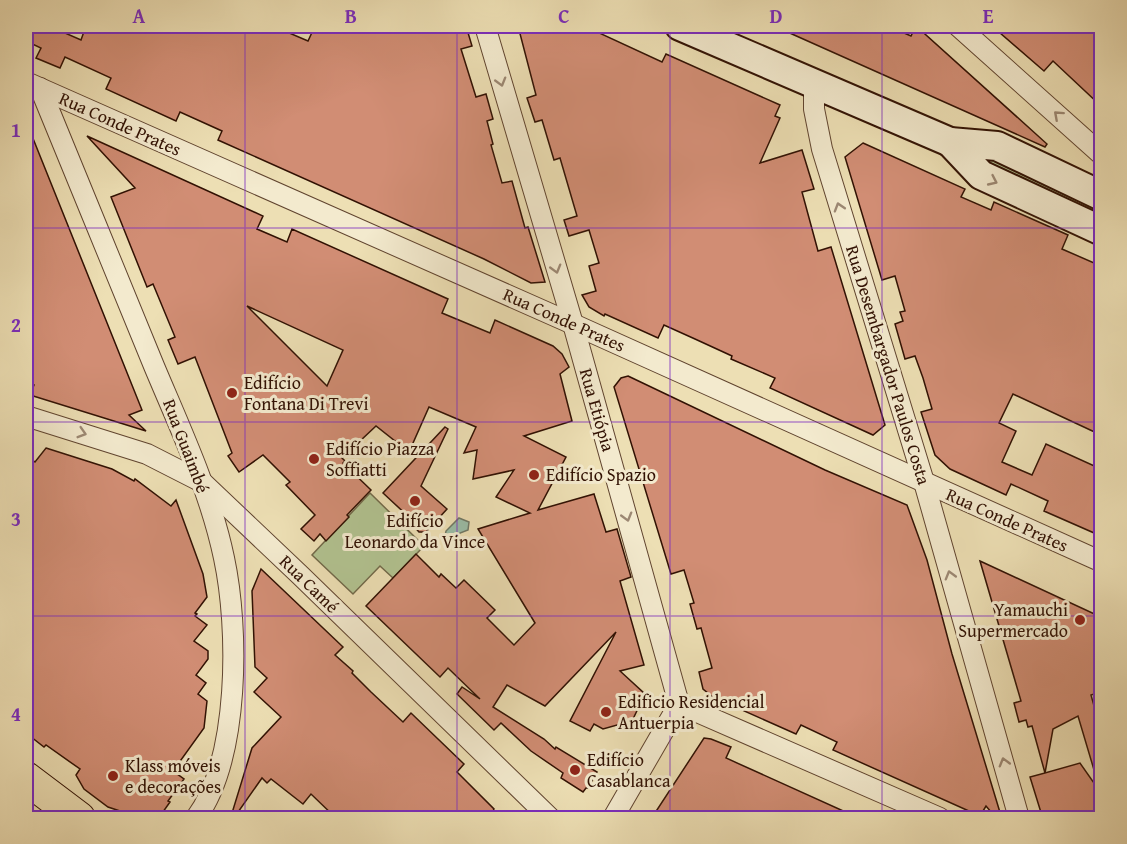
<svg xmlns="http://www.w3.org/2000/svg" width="1127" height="844" font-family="'Gentium Book Plus',serif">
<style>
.green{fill:#b2c391;stroke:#726a4a;stroke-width:1.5}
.water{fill:#9abda7;stroke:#707865;stroke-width:1.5}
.building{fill:#d18d74;stroke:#311103;stroke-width:1.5;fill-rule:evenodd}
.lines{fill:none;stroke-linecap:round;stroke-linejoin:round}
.minor-casing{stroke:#60442f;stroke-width:22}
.secondary-casing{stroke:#311103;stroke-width:32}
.primary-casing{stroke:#311103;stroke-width:34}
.minor{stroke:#f3eace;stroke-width:20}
.secondary{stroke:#f3eace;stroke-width:28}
.primary{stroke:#eddfb4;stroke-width:32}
.oneway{stroke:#9c8873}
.grid{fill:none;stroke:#7b2cbf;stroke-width:1.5;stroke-opacity:0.55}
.poi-dot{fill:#8f2418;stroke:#f3eace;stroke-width:2}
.labels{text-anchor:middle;stroke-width:6;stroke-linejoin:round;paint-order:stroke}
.street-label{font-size:18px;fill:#311103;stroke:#f3eace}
.poi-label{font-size:18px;fill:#311103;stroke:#f3eace;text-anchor:start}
.neatline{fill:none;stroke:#7b2cbf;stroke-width:2}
.grid-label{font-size:20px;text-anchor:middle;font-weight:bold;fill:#7b2cbf}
</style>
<rect width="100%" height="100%" fill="#eddfb4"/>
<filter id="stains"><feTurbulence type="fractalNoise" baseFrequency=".00333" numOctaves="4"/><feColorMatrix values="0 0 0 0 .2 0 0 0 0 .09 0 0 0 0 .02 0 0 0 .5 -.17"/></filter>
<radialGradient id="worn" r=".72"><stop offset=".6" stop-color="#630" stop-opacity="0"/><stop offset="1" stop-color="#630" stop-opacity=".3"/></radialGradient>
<g class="green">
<polygon points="990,159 1101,211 1101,215 988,162"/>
<polygon points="370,493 424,546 393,578 380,566 353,594 312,555"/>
</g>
<polygon class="water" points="459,518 469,522 468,530 460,533 456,540 447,540 445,536 446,531"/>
<g class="building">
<polygon points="26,26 49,26 81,40 86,26 273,26 308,41 315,26 466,26 472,46 461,49 476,97 486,94 493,119 487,121 493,144 491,145 502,183 512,181 525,228 528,227 545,282 531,283 484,259 218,140 222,131 180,112 176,121 106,89 111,78 65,57 60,68 36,58 41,48 26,41"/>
<polygon points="518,26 600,26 597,32 662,62 666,54 780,105 775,116 780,118 760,163 802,150 814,189 802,192 818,251 831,247 885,425 873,435 770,388 775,378 731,359 732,356 695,339 664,325 658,338 605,314 604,316 589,307 582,295 596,291 589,266 599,263 589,230 569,236 564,220 577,216 560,158 554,160 542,120 535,122 527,98 536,95"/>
<polygon points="774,26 888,26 911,36 916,26 1047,144 1045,147"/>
<polygon points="992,26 1090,26 1101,36 1101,106 1053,61 1044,71"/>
<polygon points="26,121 142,410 129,415 146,431 30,395 34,385 26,382 26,341 31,323 26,319"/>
<path d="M 87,136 L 263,216 L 257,229 L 287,242 L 292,229 L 448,299 L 442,313 L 490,333 L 495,320 L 553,346 L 562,354 L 569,367 L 560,374 L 572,421 L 524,436 L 566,457 L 538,510 L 594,494 L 606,532 L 617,529 L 631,577 L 620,581 L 644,665 L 620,671 L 645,694 L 632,721 L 625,722 L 622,727 L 617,725 L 603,729 L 594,724 L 590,731 L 570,721 L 616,632 L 545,706 L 507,685 L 493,707 L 544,739 L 555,749 L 556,747 L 597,772 L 588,788 L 586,788 L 583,792 L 561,778 L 563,773 L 531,751 L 501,723 L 494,730 L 457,694 L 462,687 L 480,699 L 448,668 L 440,677 L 366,606 L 416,554 L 439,577 L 441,574 L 456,588 L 464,580 L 495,610 L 487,618 L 514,645 L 535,623 L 478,529 L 530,513 L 496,497 L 514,470 L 473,479 L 477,450 L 464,453 L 476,427 L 429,407 L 409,452 L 376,426 L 342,458 L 345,461 L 343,463 L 371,490 L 347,515 L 349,517 L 326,541 L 320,534 L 314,541 L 301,529 L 315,515 L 286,485 L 290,482 L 263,455 L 239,472 L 228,456 L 232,453 L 195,357 L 178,364 L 168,340 L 175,337 L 153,284 L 147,287 L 111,197 L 135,188 ZM 247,306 L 343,350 L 327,386 Z"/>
<polygon points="863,143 965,189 961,197 991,210 994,202 1068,235 1062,249 1101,266 1101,435 1013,394 999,423 1016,431 1002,462 1032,475 1046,444 1101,469 1101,536 1044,511 1048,501 1011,484 1006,495 950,469 935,455 921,412 932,409 923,378 915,356 905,359 895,324 903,321 900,312 905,311 895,276 882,280 845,157"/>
<polygon points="628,376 825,470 907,505 927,560 952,654 1002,819 997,819 986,806 980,816 833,750 837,742 801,725 796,734 713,697 703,689 699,672 712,668 701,628 697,629 690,604 694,603 684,570 671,574 614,387 621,378"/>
<polygon points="445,427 448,429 421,486 447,509 426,532 419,532 411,523 411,519 383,493"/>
<polygon points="46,448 112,469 134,481 135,479 171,506 176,500 203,574 207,597 195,613 197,614 195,616 207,625 194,641 208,651 208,659 196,675 206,683 198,694 207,701 204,728 173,771 184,779 168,801 170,802 158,819 144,819 108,807 84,789 76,775 80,769 46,745 44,747 26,733 26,455 35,462"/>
<polygon points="980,561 1101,617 1101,692 1091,695 1101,731 1101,779 1097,780 1078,716 1053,729 1045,773 1080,763 1101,793 1101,819 1043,819 1030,777 1045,773 1032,726 1028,727 1026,720 1019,722 1014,703 1021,701"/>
<polygon points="261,569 343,647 335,655 353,671 352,673 371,692 403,722 411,713 464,764 457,772 494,809 493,811 500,819 337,819 311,794 303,804 271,779 267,783 262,778 236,815 232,813 252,748 281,717 254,692 267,678 255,667 252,591"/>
<polygon points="704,738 711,739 731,747 726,758 861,819 651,819"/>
</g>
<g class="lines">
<defs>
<g id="minor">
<polyline points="485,26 573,324 679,704 613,818"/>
<polyline points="958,26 1102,155"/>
<polyline points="26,82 573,324 1102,562"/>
<polyline points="814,83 814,109 822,149 924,482 1019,818"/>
<path d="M 40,88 C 78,181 116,273 154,366 C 180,428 210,491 224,558 C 239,628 240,758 196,818"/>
<polyline points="26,416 147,454 202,482 300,575 550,818"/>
<polyline points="679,704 940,818"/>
</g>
<g id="secondary">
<polyline points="680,26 950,142 997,146 1102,196"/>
<polyline points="950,142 981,175 1102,231"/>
</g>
<polyline id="primary" points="26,778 79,818"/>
</defs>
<use href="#minor" class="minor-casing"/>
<use href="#secondary" class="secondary-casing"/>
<use href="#primary" class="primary-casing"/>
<use href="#minor" class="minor"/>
<use href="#secondary" class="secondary"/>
<use href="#primary" class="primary"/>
</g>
<defs><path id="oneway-chevron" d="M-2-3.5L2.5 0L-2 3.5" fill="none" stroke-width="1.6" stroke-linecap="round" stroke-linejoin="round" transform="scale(1.5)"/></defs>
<g class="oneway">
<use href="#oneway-chevron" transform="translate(501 82) rotate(74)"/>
<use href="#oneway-chevron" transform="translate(1058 115) rotate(-138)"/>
<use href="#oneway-chevron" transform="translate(993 181) rotate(25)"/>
<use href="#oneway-chevron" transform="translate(839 207) rotate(-107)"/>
<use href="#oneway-chevron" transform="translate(556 269) rotate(74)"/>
<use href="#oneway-chevron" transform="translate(82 433) rotate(17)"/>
<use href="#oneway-chevron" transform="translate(627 517) rotate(74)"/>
<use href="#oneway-chevron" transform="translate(950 575) rotate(-106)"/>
<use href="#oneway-chevron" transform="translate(1004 762) rotate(-106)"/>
</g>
<path class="grid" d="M 245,26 L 245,818M 457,26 L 457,818M 670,26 L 670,818M 882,26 L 882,818M 26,228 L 1102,228M 26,422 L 1102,422M 26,616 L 1102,616"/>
<g class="poi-dot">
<circle cx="232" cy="393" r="6"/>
<circle cx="314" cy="459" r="6"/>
<circle cx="534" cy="475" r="6"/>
<circle cx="415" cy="501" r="6"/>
<circle cx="1080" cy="620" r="6"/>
<circle cx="606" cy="712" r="6"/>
<circle cx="575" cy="770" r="6"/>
<circle cx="113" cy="776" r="6"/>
</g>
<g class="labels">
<g class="street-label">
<text transform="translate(120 124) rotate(24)" y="6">Rua Conde Prates</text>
<text transform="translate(564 320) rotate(24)" y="6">Rua Conde Prates</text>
<text transform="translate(888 365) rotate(73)" y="6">Rua Desembargador Paulos Costa</text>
<text transform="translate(597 410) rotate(74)" y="6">Rua Etiópia</text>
<text transform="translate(186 446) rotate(69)" y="6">Rua Guaimbé</text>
<text transform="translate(1007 520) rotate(24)" y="6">Rua Conde Prates</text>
<text transform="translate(309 584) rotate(44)" y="6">Rua Camé</text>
</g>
<g class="poi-label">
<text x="244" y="389">Edifício<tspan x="244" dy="21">Fontana Di Trevi</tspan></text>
<text x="326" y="455">Edifício Piazza<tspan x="326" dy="21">Soffiatti</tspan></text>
<text x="546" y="481">Edifício Spazio</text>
<text x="415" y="527" text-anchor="middle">Edifício<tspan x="415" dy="21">Leonardo da Vince</tspan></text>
<text x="1068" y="616" text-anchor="end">Yamauchi<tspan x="1068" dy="21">Supermercado</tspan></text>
<text x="618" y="708">Edificio Residencial<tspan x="618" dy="21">Antuerpia</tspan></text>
<text x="587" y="766">Edifício<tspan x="587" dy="21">Casablanca</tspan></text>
<text x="125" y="772">Klass móveis<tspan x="125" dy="21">e decorações</tspan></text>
</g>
</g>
<rect width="1127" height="844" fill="none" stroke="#eddfb4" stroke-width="66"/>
<rect x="33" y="33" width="1061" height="778" class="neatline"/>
<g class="grid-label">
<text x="139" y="23">A</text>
<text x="351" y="23">B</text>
<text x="564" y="23">C</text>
<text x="776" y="23">D</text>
<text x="988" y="23">E</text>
<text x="16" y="137">1</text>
<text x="16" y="332">2</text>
<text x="16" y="526">3</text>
<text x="16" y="721">4</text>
</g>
<rect width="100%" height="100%" filter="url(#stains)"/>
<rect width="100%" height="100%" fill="url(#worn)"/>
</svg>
